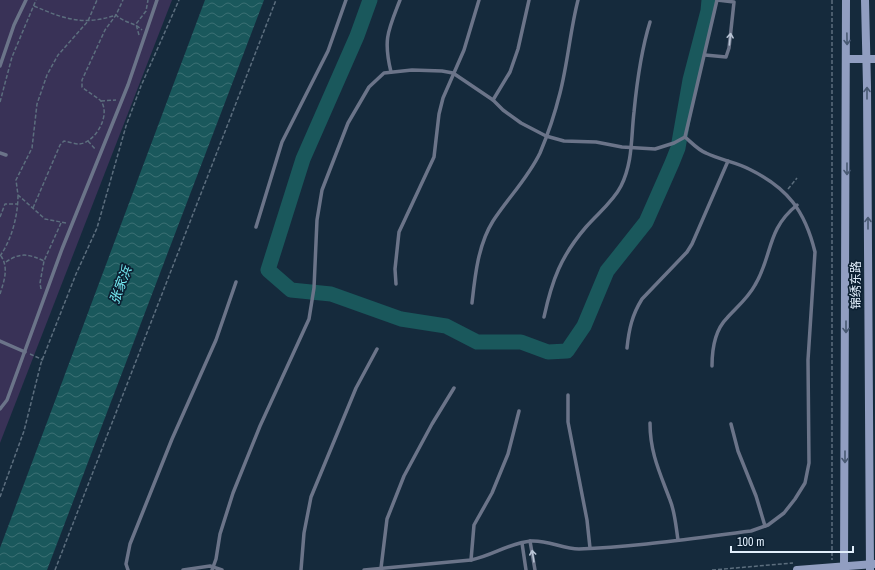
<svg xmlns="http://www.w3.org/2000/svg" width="875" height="570" font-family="'Archivo Narrow','Noto Sans SC',sans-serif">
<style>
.green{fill:#393257}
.water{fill:url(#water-waves)}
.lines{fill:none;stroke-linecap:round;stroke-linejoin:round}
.river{stroke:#1a585c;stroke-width:15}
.path{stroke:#5c6e7e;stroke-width:1.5;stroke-dasharray:4 2;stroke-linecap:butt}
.lane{stroke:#6b7489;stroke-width:3.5}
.secondary{stroke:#919ec1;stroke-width:8}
.oneway{stroke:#b8c4d4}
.oneway2{stroke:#485972}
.labels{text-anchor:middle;stroke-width:3.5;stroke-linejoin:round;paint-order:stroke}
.street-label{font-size:12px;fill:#e2effc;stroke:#0c2032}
.water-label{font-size:13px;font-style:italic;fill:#76ecf4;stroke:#0c2032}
</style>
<defs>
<pattern id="water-waves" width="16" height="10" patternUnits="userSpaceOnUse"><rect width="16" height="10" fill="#1a585c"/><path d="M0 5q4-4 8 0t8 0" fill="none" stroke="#3b7074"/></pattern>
</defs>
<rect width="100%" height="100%" fill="#152a3c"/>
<polygon class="green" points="0,0 172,0 0,443"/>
<polygon class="water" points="205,0 264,0 47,570 0,570 0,548"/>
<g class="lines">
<polyline class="river" points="370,0 357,36 303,159 268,270 291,290 331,294 401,319 446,326 477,342 521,342 548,352 567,351 584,326 607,271 646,222 672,163 678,148 690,80 708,11 709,0"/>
<g class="path">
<polyline points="832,0 832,560"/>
<path d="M 34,6 C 64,19 84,26 116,15 C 124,23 134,22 142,30"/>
<polyline points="139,35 136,24 146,11 148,0"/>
<polyline points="101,101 116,100"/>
<polyline points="0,102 12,57 36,0"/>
<polyline points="88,141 96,150"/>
<polyline points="788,189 797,178"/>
<path d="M 33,208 L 60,145 L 64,141 C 69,142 75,144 79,144 C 96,143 112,113 100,100 C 95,96 88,92 82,87 L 82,80 L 105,30 L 116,15 L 123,0"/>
<polyline points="0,217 5,204 17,204"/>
<polyline points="66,223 45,219 18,195 16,180 32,148 37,104 47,75 58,55 88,21 97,0"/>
<path d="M 0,256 C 12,239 18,215 18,195"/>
<path d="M 6,262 C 20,252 29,254 44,261"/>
<polyline points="41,289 40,283 44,261 61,223"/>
<path d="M 0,294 C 4,281 9,268 1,256"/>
<polyline points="30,354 43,360"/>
<polyline points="0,497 24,431 41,363 76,274 97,228 126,126 141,86 179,0"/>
<polyline points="55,570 276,0"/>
<polyline points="712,570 793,563"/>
</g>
<g class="lane">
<polyline points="705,55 726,57 729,48 734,2 717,0"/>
<polyline points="0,66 14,25 26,0"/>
<path d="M 391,72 C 383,39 388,31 400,0"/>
<polyline points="493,100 510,72 518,49 529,0"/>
<polyline points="0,153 6,155"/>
<polyline points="256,227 282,142 328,51 346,0"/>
<polyline points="396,284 395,269 399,232 434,157 439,114 443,98 464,50 479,0"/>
<path d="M 472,303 C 475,276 478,245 493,221 C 508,198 528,178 540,153 C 548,134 555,113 560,93 C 568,62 570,31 578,0"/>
<path d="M 544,317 C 552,280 561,256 586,227 C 597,214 613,202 621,186 C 633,162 631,137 634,112 C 637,81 641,51 650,22"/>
<polyline points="0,341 25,352"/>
<path d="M 627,348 C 629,329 632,315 642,299 L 687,252 L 692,244 L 728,161"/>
<path d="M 712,366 C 712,350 715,330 727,318 C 737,307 748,298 755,285 C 773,255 766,230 797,205"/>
<polyline points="568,395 568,422 587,520 590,548"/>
<polyline points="0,409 7,400 62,249 128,85 157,0"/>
<path d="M 650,423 C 650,453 660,473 670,500 C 675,512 676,527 678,540"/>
<polyline points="731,424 738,451 756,496 765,526"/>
<polyline points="530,541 535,570"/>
<polyline points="522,543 526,570"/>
<polyline points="471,560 474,525 492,493 508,454 519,411"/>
<polyline points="381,568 387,519 404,476 432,424 454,388"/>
<polyline points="128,570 126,564 130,544 172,439 216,340 236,282"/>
<polyline points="183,570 210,566 222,570"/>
<polyline points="212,570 216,559 220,534 233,493 260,426 309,319 314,288 317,220 322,190 348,123 369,87 384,73 412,70 442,71 453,73 493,100 503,110 521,123 546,136 564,141 596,142 622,147 655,149 674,143 685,137 717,0"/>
<polyline points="301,570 304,533 311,497 356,388 377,349"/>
<path d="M 364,570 L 471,560 C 492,556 509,543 531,541 C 548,540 563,549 579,549 C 636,547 694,538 751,531 L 768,525 L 784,513 L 795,499 L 805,483 L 809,463 L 808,360 L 815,252 C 805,211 788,188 749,169 C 736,162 720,160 706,153 C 698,150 691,142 685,137"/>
</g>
<g class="secondary">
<polyline points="865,0 867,86 870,570"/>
<polyline points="847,59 875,59"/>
<polyline points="797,570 874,564"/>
<polyline points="844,570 846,0"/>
</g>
</g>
<defs><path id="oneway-shaft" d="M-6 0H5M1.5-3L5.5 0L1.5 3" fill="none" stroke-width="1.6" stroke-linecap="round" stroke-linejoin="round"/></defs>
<g class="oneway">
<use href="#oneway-shaft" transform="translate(730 39) rotate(-84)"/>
<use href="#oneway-shaft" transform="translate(533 556) rotate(-99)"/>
</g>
<g class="oneway2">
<use href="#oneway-shaft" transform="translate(847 39) rotate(89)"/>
<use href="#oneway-shaft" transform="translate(867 93) rotate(-90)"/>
<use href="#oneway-shaft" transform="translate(847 169) rotate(90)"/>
<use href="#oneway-shaft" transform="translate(868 223) rotate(-90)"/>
<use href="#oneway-shaft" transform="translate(846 327) rotate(90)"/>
<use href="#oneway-shaft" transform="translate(845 457) rotate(90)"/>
</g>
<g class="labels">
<g class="street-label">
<text transform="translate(856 285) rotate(-90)" y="4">锦绣东路</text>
</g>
<g class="water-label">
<text transform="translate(120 285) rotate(-69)" y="5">张家浜</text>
</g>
</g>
<path d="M731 546v6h122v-6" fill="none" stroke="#e2effc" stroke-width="2"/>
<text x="737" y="546" font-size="12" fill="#e2effc" stroke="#0c2032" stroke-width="3" paint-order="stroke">100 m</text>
</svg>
